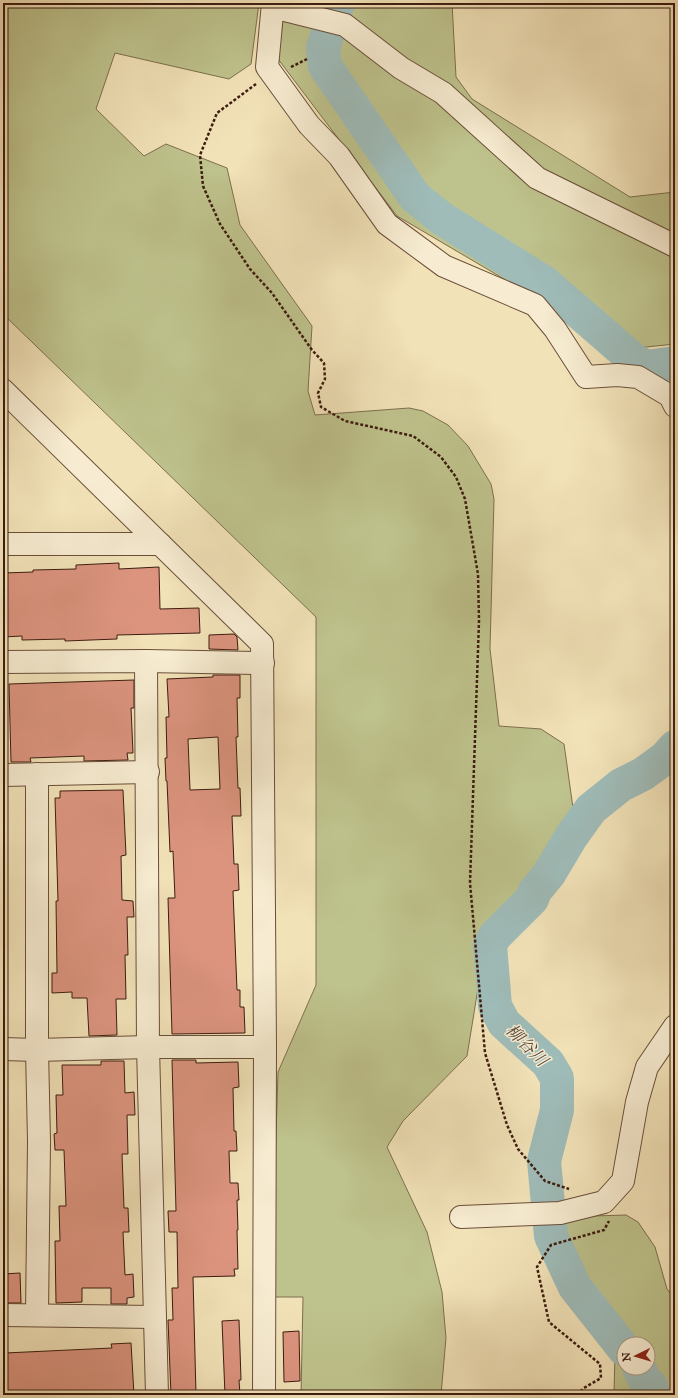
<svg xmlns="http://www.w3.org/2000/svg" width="678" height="1398" font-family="'IM FELL Great Primer','Noto Serif JP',serif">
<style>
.green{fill:#bec28c;stroke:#7e6f4e;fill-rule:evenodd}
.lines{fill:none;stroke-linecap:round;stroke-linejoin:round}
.river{stroke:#9fbcb9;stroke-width:34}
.building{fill:#dc947f;stroke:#3d1c0f;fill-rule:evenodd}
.minor-casing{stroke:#6a4e39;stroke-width:24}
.path{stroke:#3d1c0f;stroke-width:2.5;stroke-dasharray:3 2;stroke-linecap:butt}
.minor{stroke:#f7ecd1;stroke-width:22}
.labels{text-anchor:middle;stroke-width:3;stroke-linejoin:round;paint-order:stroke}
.water-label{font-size:17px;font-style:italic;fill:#5a4c42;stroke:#f7ecd1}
</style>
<rect width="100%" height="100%" fill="#f2e2b8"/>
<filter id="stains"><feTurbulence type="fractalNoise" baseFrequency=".005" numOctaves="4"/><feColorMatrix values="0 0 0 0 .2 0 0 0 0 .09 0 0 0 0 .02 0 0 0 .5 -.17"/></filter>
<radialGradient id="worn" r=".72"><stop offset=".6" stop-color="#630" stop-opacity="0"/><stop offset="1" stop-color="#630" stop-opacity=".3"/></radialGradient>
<g class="green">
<polygon points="3,3 259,3 251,64 229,79 115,53 96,109 144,156 166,144 227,168 240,225 312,326 308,391 315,415 409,408 423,411 448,425 468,446 491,484 494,499 490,649 499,726 541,729 564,744 573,808 570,827 488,927 467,1056 403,1121 387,1147 427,1232 442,1292 446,1338 441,1395 301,1395 303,1297 271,1297 278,1072 316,985 316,617 3,314"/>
<polygon points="285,3 452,3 456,77 472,99 630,197 675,192 675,344 608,351 516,286 397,216 278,59"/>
<path d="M 626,1215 L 638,1222 L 655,1247 L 667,1289 L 675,1299 L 675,1395 L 614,1395 L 615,1354 L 610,1340 L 577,1312 L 555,1262 L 561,1217 ZM 624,1344 L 648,1344 L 648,1368 L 624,1368 Z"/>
</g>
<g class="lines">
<g class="river">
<polyline points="338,3 323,48 325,66 415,197 441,218 545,283 635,361 647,367 675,363"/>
<polyline points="624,1349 575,1287 551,1236 544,1161 557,1110 557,1078 548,1063 504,1023 495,1006 490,945 495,936 532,899 535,891 549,874 571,837 591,809 621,785 643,774 665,758 675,747"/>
<polyline points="639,1368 645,1381 651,1386 653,1395"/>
</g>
</g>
<g class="building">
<polygon points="119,563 119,569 159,567 160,609 199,608 200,633 117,635 117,639 65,641 65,639 22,640 22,636 3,637 3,573 33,572 33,570 76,569 76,565"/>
<polygon points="234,634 237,637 238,650 209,649 209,635"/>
<path d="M 213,675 L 240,675 L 240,698 L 237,698 L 238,737 L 236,737 L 238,788 L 240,788 L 241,816 L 232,816 L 234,864 L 238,864 L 239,890 L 233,891 L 237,990 L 240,990 L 240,1007 L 244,1007 L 245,1033 L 172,1034 L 168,898 L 175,898 L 173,851 L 170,852 L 167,781 L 166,781 L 165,758 L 167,758 L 166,717 L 169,717 L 167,679 L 213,677 ZM 218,737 L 220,789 L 190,790 L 188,739 Z"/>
<polygon points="134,680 134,708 131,708 133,753 127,753 128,760 84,761 84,756 30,758 31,762 11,762 9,684"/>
<polygon points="123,790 126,855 121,856 122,900 133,901 134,917 127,917 128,955 125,955 126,999 116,999 117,1035 89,1036 87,998 72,998 72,992 52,993 52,973 57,973 56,901 58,901 55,798 60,798 60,791"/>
<polygon points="172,1060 196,1060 196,1063 238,1062 239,1087 233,1088 234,1131 236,1131 237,1151 229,1151 230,1183 238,1183 239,1200 237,1200 238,1230 237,1230 238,1269 234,1269 235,1276 193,1277 196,1395 171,1395 168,1320 173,1320 172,1288 178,1288 177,1232 169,1232 168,1211 176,1211"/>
<polygon points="101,1061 124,1061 125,1093 134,1092 135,1115 127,1115 128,1154 122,1154 124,1208 128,1208 129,1232 123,1232 125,1275 133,1274 134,1297 127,1298 127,1304 111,1304 111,1288 82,1288 82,1302 56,1303 55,1241 60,1241 59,1206 66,1206 64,1150 55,1150 54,1134 57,1133 56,1095 63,1095 62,1065 101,1065"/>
<polygon points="20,1273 21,1303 3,1303 3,1274"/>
<polygon points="239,1320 241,1380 239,1380 240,1395 225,1395 222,1321"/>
<polygon points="299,1331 300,1381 284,1382 283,1332"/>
<polygon points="131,1343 134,1395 6,1395 5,1353 112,1348 111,1344"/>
</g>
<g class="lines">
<defs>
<g id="minor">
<polyline points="273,3 267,67 309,125 339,156 387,224 444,266 535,305 555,329 586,377 617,375 638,377 670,396 675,406"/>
<polyline points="273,7 345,25 401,68 443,93 537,178 675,246"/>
<polyline points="3,390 262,644 265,1047 264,1395"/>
<polyline points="3,544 160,544"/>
<polyline points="146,661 148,1047 157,1395"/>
<polyline points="3,662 146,661 263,663"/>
<polyline points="3,775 148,772"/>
<polyline points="3,1049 37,1050 148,1047 265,1047"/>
<polyline points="461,1217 560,1213 604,1202 623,1181 637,1102 647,1067 675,1026"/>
<polyline points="3,1315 154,1317"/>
<polyline points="37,1315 39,1141 37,1050 37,774"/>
</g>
</defs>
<use href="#minor" class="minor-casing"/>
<g class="path">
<polyline points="291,67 307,59"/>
<polyline points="256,84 217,113 200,155 203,186 220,224 250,269 272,293 312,350 324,363 325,379 318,393 321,407 345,421 413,436 441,457 456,477 465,499 478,574 479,621 470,883 485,1053 507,1125 518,1149 545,1181 569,1189"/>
<polyline points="577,1395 584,1388 601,1378 600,1364 549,1322 537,1267 551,1245 604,1230 609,1221"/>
</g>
<use href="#minor" class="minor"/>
</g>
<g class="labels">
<g class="water-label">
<text transform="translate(527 1045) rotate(45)" y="6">柳谷川</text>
</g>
</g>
<rect width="678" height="1398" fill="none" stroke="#f2e2b8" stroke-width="16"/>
<rect x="4" y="4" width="670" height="1390" fill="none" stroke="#3d1c0f" stroke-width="2"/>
<rect x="8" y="8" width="662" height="1382" fill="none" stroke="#3d1c0f"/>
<g transform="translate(636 1356) rotate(265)"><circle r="19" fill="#f7ecd1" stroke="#ad9983"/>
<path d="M0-3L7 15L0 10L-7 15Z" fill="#8f2418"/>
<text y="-6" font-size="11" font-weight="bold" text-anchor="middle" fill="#3d1c0f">N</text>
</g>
<rect width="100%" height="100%" filter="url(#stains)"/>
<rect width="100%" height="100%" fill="url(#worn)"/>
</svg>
